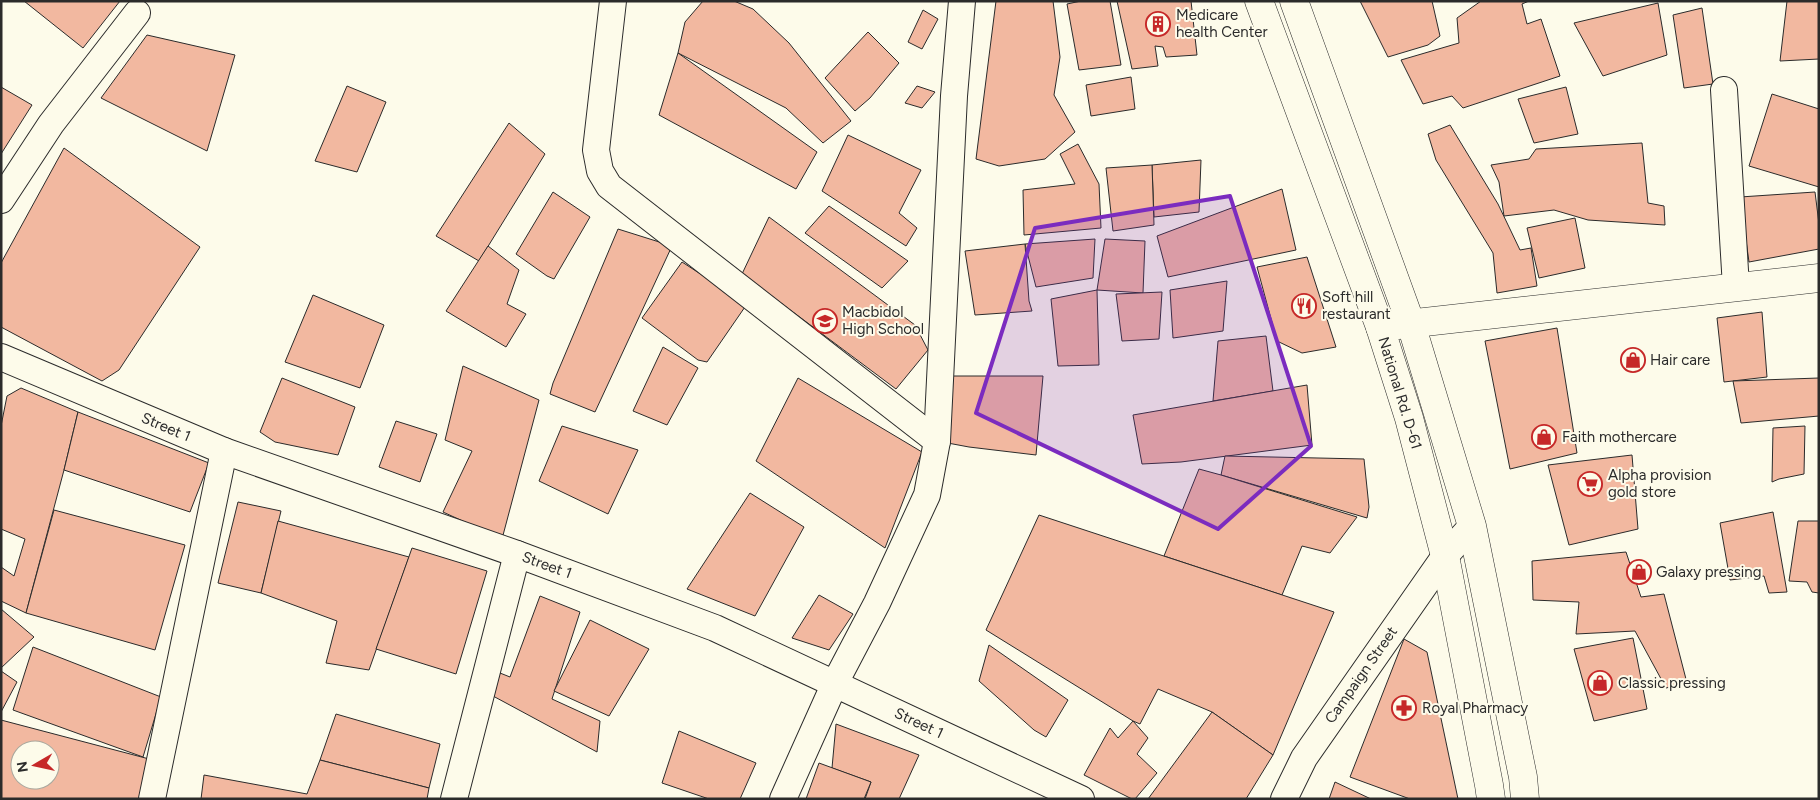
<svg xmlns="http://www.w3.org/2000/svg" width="1820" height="800" font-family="Figtree,sans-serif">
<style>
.building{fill:#f2b8a0;stroke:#2b2b2b;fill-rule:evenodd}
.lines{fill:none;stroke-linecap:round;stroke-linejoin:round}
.minor-casing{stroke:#2b2b2b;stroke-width:28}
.tertiary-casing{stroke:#2b2b2b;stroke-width:29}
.trunk-casing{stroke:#2b2b2b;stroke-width:29}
.minor{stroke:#fdfbea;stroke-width:26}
.tertiary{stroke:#fdfbea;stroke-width:28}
.trunk{stroke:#fdfbea;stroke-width:28}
.marked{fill:#7b2cbf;fill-opacity:0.2;stroke:#7b2cbf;stroke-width:4;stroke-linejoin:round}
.labels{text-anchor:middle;stroke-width:4;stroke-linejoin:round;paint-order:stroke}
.poi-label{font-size:15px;fill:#2b2b2b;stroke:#fdfbea;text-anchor:start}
.street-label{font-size:15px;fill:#2b2b2b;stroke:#fdfbea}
</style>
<rect width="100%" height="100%" fill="#fdfbea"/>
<g class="building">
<polygon points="24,1 120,1 83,48"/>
<polygon points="703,1 734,1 753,9 789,43 851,121 823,143 786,108 678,53 685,22"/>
<polygon points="996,1 1053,1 1060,57 1054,95 1075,132 1045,159 999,166 976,159"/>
<polygon points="1081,1 1110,1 1121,65 1079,70 1067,4"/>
<polygon points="1117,1 1191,1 1197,55 1166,57 1163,47 1155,46 1158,66 1132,69"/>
<polygon points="1360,1 1432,1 1440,36 1428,45 1388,57"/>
<polygon points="1481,1 1529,1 1522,4 1527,24 1541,19 1560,76 1463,108 1452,96 1423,104 1401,60 1459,43 1457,18"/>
<polygon points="1787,1 1819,1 1819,59 1780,61"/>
<polygon points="1658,3 1667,55 1603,76 1574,23"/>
<polygon points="1702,8 1713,84 1684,88 1673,15"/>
<polygon points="923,10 938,19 922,49 908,42"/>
<polygon points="868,32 899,63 870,98 855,111 825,78"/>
<polygon points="147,35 235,55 207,151 101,98"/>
<polygon points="678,53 817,152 796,189 659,115"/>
<polygon points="1131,77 1135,109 1091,116 1086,85"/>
<polygon points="347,86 386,102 357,172 315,161"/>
<polygon points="917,86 935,92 922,108 905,103"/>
<polygon points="1,87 32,105 1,154"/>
<polygon points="1566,87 1578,134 1534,143 1518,99"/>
<polygon points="1772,94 1819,109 1819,187 1749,166"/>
<polygon points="509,123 545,154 479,261 436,236"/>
<polygon points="1450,125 1498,204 1520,250 1531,248 1537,286 1497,293 1493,253 1436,160 1428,134"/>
<polygon points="848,135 921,170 899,213 917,228 906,246 822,191"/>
<polygon points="1642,143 1648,203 1664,206 1665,225 1588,220 1554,210 1504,216 1499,182 1491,165 1529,159 1536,149"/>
<polygon points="1078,144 1099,184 1101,228 1024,235 1023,190 1075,184 1060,154"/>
<polygon points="64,148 200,247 119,370 102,381 1,327 1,263"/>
<polygon points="1201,160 1199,212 1154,217 1152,165"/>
<polygon points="1152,165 1154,225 1113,231 1106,168"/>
<polygon points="1282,189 1296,250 1168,277 1157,236"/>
<polygon points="553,192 590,217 554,279 547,276 516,254"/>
<polygon points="1815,192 1819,224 1819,249 1749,262 1740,197"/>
<polygon points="829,206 908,261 882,288 805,233"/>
<polygon points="769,217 915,325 928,350 896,389 742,274"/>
<polygon points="1575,218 1585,268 1539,278 1527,228"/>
<polygon points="618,229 672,246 595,412 550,394 553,383"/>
<polygon points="1095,239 1093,278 1036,287 1025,244"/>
<polygon points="1105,239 1145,241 1143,293 1097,290"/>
<polygon points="1025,244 1029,301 1032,311 975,315 965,251"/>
<polygon points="488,246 519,270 507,304 526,314 506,347 446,311"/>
<polygon points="1307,257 1336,347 1302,353 1277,341 1257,267"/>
<polygon points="682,262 747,304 707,362 698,360 642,318"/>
<polygon points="1227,281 1223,331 1173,338 1170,290"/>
<polygon points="1097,290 1099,365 1058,366 1051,299"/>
<polygon points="1162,292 1159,339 1122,341 1116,294"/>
<polygon points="313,295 384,325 360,388 285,362"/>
<polygon points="1762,312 1767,377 1724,382 1717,318"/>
<polygon points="1557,328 1577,453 1510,469 1485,341"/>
<polygon points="1266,336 1273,391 1213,401 1218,341"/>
<polygon points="663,347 698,368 667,425 633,411"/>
<polygon points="463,366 539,400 502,539 443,512 472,451 445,440"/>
<polygon points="940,376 1043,376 1036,455 969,447 937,441"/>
<polygon points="282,378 355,407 338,455 275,442 260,432"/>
<polygon points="798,378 922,452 885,548 756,461"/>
<polygon points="1819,378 1819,416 1741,423 1733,381"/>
<polygon points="1307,385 1312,445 1181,462 1142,464 1133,415"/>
<polygon points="21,388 78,412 64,470 26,613 1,601 1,567 14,576 25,539 1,529 1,426 7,396"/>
<polygon points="78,412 209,463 190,512 64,470"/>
<polygon points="396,421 437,434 420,482 379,467"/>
<polygon points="562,426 638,450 608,514 539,481"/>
<polygon points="1805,426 1804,474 1779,479 1772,482 1773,428"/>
<polygon points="1632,455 1638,529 1569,545 1548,465"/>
<polygon points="1225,456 1364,459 1369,507 1367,518 1221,475"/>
<polygon points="1199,469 1221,475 1357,517 1330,553 1302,546 1282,595 1164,556"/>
<polygon points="750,493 804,527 755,616 687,589"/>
<polygon points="238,502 281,511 261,593 218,583"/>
<polygon points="54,510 185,545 155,650 26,613"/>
<polygon points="1773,512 1787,592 1769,593 1764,576 1730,580 1720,523"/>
<polygon points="1039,515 1334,612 1273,755 1212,712 1158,689 1140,724 1133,721 986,630"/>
<polygon points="278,521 409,557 369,670 326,663 337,621 261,593"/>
<polygon points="1798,521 1819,521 1819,593 1812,592 1807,582 1789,581"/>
<polygon points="412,548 487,571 456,674 376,649"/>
<polygon points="1626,552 1641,597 1664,594 1687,683 1666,688 1635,631 1576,634 1579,602 1533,600 1532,561"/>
<polygon points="819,595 853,614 829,650 792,638"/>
<polygon points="540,596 580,612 552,699 600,721 597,752 493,696 500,673 510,677"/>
<polygon points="1,609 34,637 1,668"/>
<polygon points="590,620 649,649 609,716 554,691"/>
<polygon points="1633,638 1647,709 1594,721 1574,649"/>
<polygon points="1404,639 1427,652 1458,799 1410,799 1350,777"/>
<polygon points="989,645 1068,700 1046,737 1034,730 979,681"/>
<polygon points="33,647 161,697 143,757 13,710"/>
<polygon points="1,671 17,682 1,712"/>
<polygon points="1212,712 1273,755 1246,799 1148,799"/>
<polygon points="336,714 440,744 429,788 320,760"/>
<path d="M 1,720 L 153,760 L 142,799 L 1,799 ZM 20,750 L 50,750 L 50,780 L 20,780 Z"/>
<polygon points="1133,721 1148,738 1137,754 1157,773 1135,799 1132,799 1084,775 1110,728 1118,738"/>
<polygon points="836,724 919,755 899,799 865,799 871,782 832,768"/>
<polygon points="679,731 756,763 740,799 709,799 662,783"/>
<polygon points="320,760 429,788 427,799 201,799 204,775 307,794"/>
<polygon points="819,763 871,782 864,799 806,799"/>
<polygon points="1335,782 1371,799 1329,799"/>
</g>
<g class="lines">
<defs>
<g id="minor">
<polyline points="613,1 596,150 600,171 609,186 937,441"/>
<polyline points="1724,90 1736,287"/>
<polyline points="1,200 51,124 137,13"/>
<polyline points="1,357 224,451 517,554 715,628 1081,799"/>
<polyline points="152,799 224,451"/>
<polyline points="454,799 517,554"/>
<polyline points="783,799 835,683 877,603 927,495 937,441 954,96 962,1"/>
<polyline points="1284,799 1304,758 1445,556 1472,526"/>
</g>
<polyline id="tertiary" points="1380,327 1819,278"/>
<g id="trunk">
<polyline points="1259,1 1380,327 1409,418 1445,556 1489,785 1491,799"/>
<polyline points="1294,1 1411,324 1472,526 1523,777 1525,799"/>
</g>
</defs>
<use href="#minor" class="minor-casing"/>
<use href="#tertiary" class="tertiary-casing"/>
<use href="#trunk" class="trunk-casing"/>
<use href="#minor" class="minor"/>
<use href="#tertiary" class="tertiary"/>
<use href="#trunk" class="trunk"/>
</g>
<path class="marked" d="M 1230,196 L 1311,446 L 1218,529 L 976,413 L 1035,228 Z"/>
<defs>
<symbol id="building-ring" viewBox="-11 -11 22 22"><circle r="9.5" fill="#fdfbea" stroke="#c62828" stroke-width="1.5"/><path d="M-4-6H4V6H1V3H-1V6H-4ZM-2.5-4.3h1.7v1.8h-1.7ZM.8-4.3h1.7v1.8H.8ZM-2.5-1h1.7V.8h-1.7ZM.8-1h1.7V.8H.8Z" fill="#c62828"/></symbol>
<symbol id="restaurant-ring" viewBox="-11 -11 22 22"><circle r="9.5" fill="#fdfbea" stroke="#c62828" stroke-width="1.5"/><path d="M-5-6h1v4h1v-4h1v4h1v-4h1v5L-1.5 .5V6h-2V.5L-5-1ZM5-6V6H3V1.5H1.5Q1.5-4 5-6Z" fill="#c62828"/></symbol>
<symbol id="school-ring" viewBox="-11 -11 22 22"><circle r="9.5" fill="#fdfbea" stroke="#c62828" stroke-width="1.5"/><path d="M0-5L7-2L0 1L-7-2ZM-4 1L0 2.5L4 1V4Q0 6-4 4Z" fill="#c62828"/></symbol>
<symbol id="shop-ring" viewBox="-11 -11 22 22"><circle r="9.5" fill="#fdfbea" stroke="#c62828" stroke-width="1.5"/><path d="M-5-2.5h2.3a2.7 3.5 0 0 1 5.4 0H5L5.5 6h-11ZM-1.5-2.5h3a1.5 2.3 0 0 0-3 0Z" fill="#c62828"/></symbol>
<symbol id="supermarket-ring" viewBox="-11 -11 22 22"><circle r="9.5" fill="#fdfbea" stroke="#c62828" stroke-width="1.5"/><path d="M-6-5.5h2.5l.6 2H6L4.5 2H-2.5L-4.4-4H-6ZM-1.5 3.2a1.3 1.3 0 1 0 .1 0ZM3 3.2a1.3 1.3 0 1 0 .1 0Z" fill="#c62828"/></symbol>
<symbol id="pharmacy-ring" viewBox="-11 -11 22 22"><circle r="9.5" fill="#fdfbea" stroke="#c62828" stroke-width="1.5"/><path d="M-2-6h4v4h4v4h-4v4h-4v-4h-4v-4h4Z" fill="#c62828"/></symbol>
</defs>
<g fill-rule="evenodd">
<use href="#building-ring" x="1144" y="10" width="28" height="28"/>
<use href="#restaurant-ring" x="1290" y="292" width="28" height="28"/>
<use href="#school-ring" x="811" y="307" width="28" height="28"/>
<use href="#shop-ring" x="1619" y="346" width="28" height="28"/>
<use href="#shop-ring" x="1530" y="423" width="28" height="28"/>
<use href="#supermarket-ring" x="1576" y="470" width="28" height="28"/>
<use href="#shop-ring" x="1625" y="558" width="28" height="28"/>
<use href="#shop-ring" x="1586" y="669" width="28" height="28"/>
<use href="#pharmacy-ring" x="1390" y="694" width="28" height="28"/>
</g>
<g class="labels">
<g class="poi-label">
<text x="1176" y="20">Medicare<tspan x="1176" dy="17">health Center</tspan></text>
<text x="1322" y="302">Soft hill<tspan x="1322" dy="17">restaurant</tspan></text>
<text x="842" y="317">Macbidol<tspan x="842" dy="17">High School</tspan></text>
<text x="1650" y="365">Hair care</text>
<text x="1562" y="442">Faith mothercare</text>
<text x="1608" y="480">Alpha provision<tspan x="1608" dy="17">gold store</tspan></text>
<text x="1656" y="577">Galaxy pressing</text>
<text x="1618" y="688">Classic pressing</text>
<text x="1422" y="713">Royal Pharmacy</text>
</g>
<g class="street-label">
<text transform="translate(1400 393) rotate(73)" y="5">National Rd. D-61</text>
<text transform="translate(166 427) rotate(23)" y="5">Street 1</text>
<text transform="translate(547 565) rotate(20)" y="5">Street 1</text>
<text transform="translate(1361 675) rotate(-55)" y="5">Campaign Street</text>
<text transform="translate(919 723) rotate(25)" y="5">Street 1</text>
</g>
</g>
<rect width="1820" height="800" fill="none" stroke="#2b2b2b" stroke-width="5"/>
<g transform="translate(35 765) rotate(261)"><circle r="24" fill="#fdfbea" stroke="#a9a89e"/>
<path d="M0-4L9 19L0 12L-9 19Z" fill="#c62828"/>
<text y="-8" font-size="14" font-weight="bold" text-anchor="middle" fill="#2b2b2b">N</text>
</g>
</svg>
